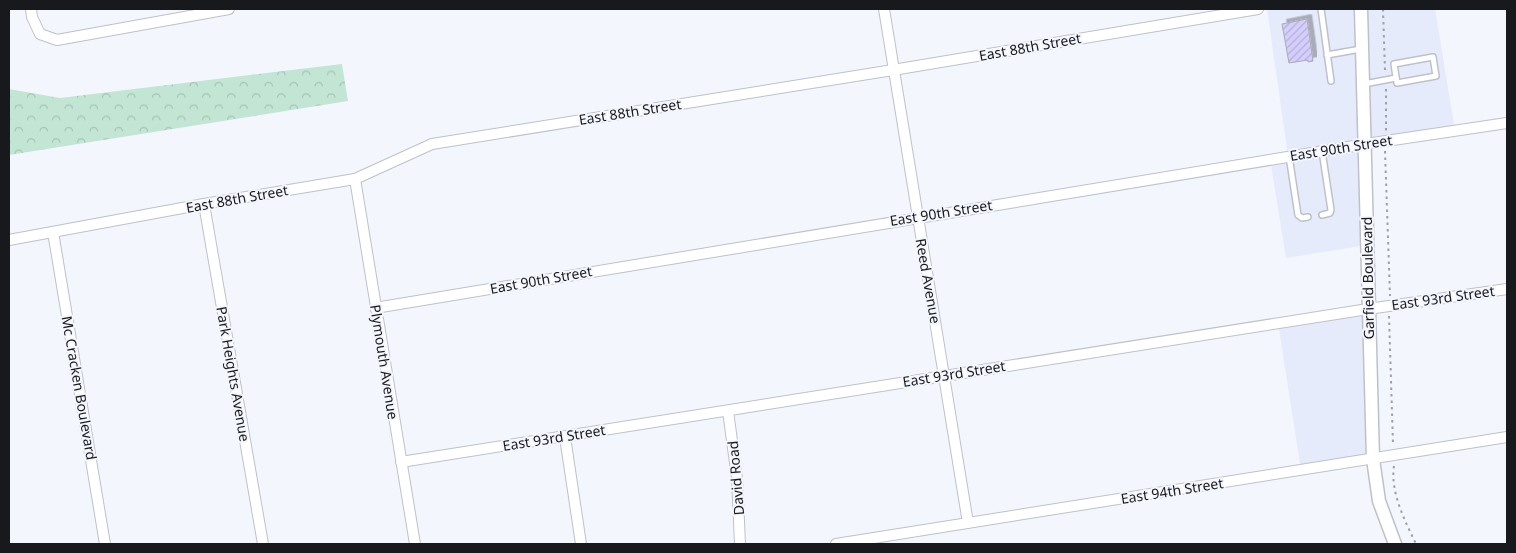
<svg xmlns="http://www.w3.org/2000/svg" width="1516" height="553" font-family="'Noto Sans',sans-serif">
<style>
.built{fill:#e6ebfb}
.forest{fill:url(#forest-crowns)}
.building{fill:url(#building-hatch);stroke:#abaab3;filter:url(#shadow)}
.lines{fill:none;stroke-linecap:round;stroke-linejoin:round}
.service-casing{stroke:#bec1ca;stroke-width:8}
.minor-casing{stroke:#bec1ca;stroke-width:12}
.tertiary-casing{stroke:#bec1ca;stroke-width:15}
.path{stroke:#9fa0a6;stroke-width:2;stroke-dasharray:2.5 4;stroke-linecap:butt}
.service{stroke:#fff;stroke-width:5}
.minor{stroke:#fff;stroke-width:10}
.tertiary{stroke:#fff;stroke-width:12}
.labels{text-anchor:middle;stroke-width:4;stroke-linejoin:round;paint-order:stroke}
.street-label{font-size:14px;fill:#18191c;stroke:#f4f6fe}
</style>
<defs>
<pattern id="forest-crowns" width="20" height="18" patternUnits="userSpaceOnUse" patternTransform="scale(1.25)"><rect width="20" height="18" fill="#c2e5d4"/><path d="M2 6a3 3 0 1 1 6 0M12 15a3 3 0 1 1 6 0" fill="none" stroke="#a6c4b5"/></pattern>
<pattern id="building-hatch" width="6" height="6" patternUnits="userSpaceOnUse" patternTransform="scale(1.25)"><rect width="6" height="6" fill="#d4cefc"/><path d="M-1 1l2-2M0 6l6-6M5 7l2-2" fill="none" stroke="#b5b0d7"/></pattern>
<filter id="shadow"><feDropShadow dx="4.5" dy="-4.5" stdDeviation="0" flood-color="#0004"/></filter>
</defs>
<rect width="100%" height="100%" fill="#f4f6fe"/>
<g class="built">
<polygon points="1267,9 1435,9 1455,130 1366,144 1367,245 1286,258 1270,159 1288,156"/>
<polygon points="1368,309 1373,459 1301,470 1278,323"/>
</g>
<polygon class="forest" points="342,64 348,101 9,155 9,89 60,98"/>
<polygon class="building" points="1307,19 1313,61 1308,62 1308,60 1289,63 1282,24"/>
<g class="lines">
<defs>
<g id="service">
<polyline points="1321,9 1331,81"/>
<polyline points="1327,55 1361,49"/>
<polygon points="1433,57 1436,76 1397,83 1394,64"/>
<polyline points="1364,84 1396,78"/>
<polyline points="1322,151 1331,210 1330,213 1322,215"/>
<polyline points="1289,156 1298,215 1302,218 1308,217"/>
</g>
<g id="minor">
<polyline points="31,9 32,17 40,34 57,40 229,9"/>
<polyline points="884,9 968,523"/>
<polyline points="355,179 415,544"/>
<polyline points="204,204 263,544"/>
<polyline points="53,232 105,544"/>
<polyline points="9,240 204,204 355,179 432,144 893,70 1258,9"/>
<polyline points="375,308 1366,144 1507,123"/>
<polyline points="728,411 737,478 740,544"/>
<polyline points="565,437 581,544"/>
<polyline points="401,462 1368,309 1507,289"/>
<polyline points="836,544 1507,437"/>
</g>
<polyline id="tertiary" points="1361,9 1373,459 1379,501 1395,544"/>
</defs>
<use href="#service" class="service-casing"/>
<use href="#minor" class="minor-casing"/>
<use href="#tertiary" class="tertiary-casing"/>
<g class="path">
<polyline points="1383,9 1385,71"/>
<polyline points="1386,89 1386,131"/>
<polyline points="1385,151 1390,296"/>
<polyline points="1389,316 1393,444"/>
<path d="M 1394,466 C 1390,492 1405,521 1416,544"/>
</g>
<use href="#service" class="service"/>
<use href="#minor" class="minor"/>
<use href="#tertiary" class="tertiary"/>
</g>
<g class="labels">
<g class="street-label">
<text transform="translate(1030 47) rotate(-10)" y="5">East 88th Street</text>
<text transform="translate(630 112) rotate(-9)" y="5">East 88th Street</text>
<text transform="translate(1341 148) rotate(-9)" y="5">East 90th Street</text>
<text transform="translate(237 199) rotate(-10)" y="5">East 88th Street</text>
<text transform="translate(941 213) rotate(-9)" y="5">East 90th Street</text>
<text transform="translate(1368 278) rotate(-91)" y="5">Garfield Boulevard</text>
<text transform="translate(541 280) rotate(-10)" y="5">East 90th Street</text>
<text transform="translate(928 281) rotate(80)" y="5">Reed Avenue</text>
<text transform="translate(1443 298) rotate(-8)" y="5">East 93rd Street</text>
<text transform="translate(384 362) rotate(81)" y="5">Plymouth Avenue</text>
<text transform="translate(233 374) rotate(80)" y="5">Park Heights Avenue</text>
<text transform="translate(954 374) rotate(-9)" y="5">East 93rd Street</text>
<text transform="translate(79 388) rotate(80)" y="5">Mc Cracken Boulevard</text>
<text transform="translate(554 438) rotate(-9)" y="5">East 93rd Street</text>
<text transform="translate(736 478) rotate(-95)" y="5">David Road</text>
<text transform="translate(1172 491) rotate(-9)" y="5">East 94th Street</text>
</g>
</g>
<rect width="1516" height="553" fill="none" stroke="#18191c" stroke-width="20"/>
</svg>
